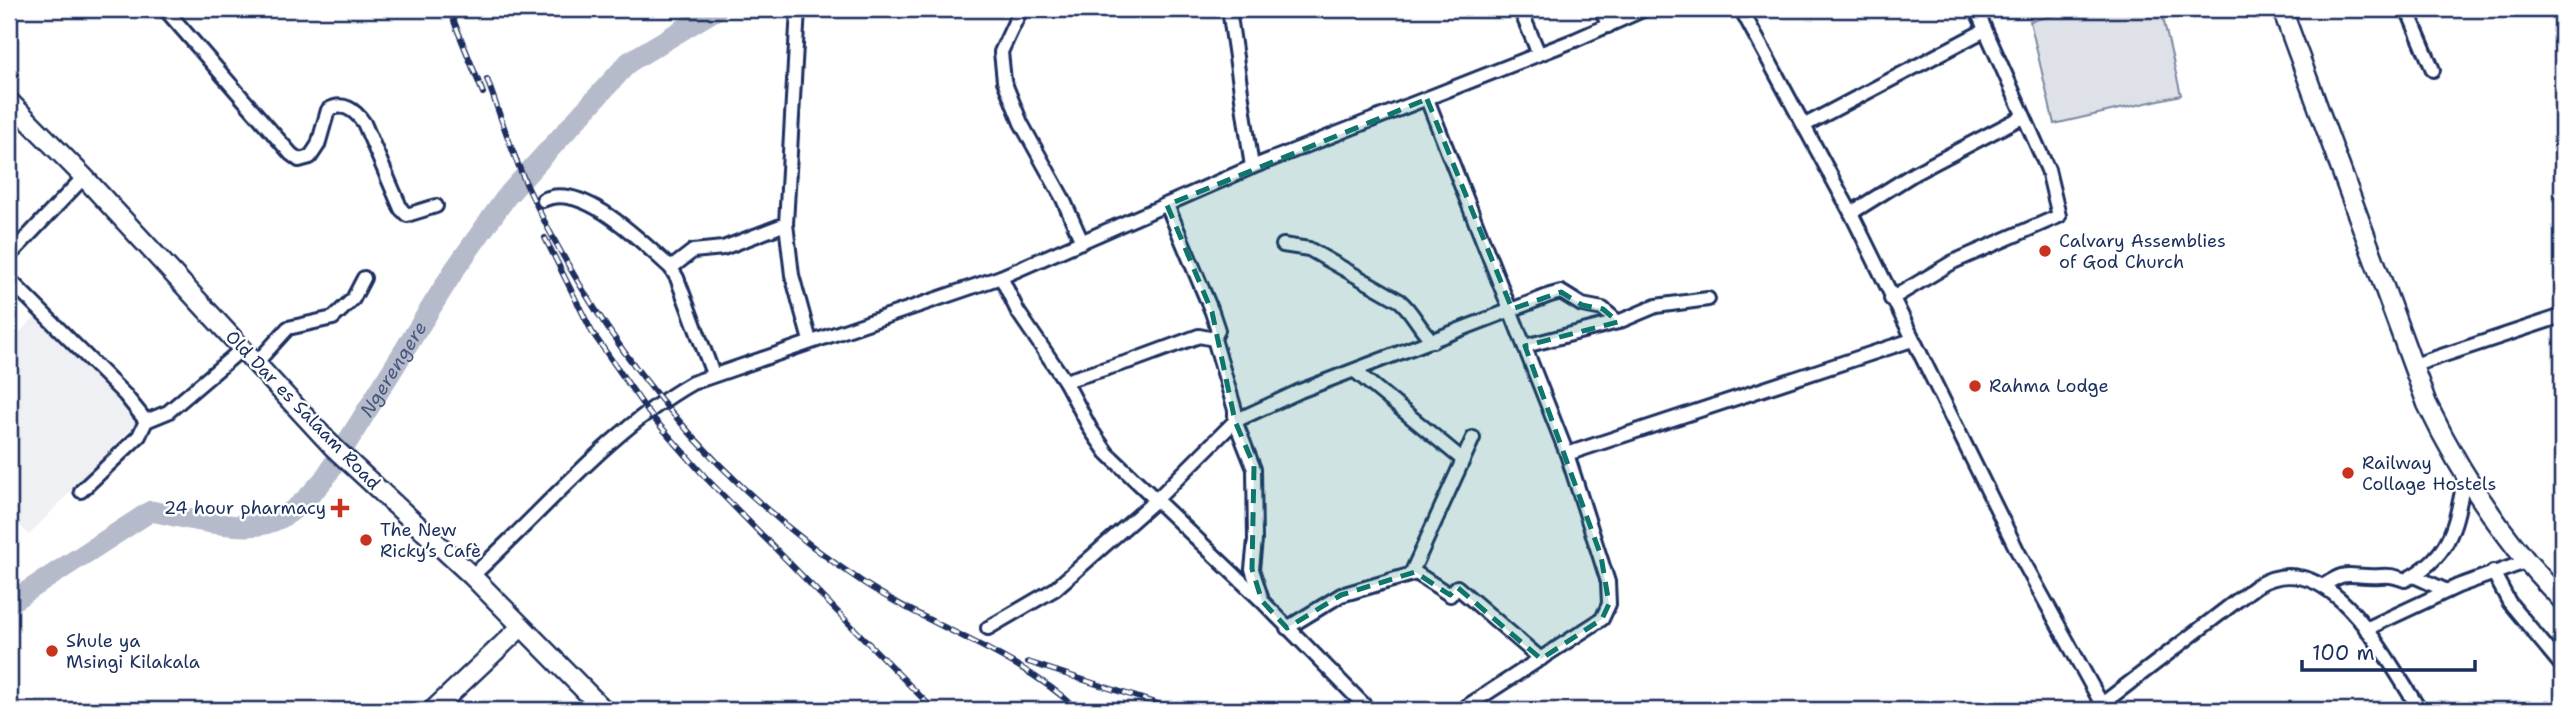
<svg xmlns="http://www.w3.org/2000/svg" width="2571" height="719" font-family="'Shantell Sans',sans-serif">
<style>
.built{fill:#eff0f4}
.pitch{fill:#dee1e7;stroke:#7c88a2;stroke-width:2}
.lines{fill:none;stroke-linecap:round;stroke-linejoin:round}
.river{stroke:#b5bbca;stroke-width:21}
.street-casing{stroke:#1b2f5e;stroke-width:18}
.secondary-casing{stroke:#1b2f5e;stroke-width:23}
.street{stroke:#fff;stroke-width:12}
.secondary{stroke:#fff;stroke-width:18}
.rail-casing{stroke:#1b2f5e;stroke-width:6}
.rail{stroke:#fff;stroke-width:3.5;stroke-dasharray:10;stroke-linecap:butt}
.marked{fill:#0f766e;fill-opacity:0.2;stroke:#0f766e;stroke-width:5;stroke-dasharray:14 9;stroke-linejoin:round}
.poi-dot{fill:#c8321e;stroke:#fff;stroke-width:2.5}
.labels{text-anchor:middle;stroke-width:5;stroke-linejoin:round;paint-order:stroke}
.poi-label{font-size:18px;fill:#1b2f5e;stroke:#fff;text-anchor:start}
.street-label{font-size:18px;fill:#1b2f5e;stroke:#fff}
.water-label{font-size:19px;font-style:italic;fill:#49597e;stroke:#fff}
</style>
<rect width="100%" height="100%" fill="#fff"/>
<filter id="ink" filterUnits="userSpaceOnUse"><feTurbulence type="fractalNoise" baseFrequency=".0143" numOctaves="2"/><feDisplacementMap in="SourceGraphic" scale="14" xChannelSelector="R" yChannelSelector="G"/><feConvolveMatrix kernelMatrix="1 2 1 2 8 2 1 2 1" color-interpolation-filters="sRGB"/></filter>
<g filter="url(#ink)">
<polygon class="built" points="38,314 137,422 29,535 9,515 9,343"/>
<polygon class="pitch" points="2083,9 2161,9 2181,95 2054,124 2030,21"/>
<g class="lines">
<path class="river" id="s1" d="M 9,603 L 151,511 C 182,517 235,531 265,524 C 290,518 310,496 325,478 L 455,269 L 507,196 L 629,62 L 717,9"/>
<defs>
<g id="street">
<path d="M 165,9 L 291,154 L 299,160 L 310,157 L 318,145 L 328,110 C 343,101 355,110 364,123 L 401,209 L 407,215 L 436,206"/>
<polyline points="798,9 786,224 792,275 810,341"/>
<polyline points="1021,9 1001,52 1004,81 1021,123 1063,199 1082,242"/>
<polyline points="1229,9 1252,167"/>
<polyline points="1520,9 1539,54"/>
<polyline points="1602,9 1608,26"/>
<polyline points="1741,9 1851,213 2017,550 2105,710"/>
<polyline points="2407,9 2433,70"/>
<polyline points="1427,99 1567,454 1608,582 1609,604 1602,619 1461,710"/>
<polyline points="1805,125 1985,30"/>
<path d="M 543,200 C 582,180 643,243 671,268 L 677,278 L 713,374"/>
<polyline points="1167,205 1212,312 1218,330 1214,339 1235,410 1235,421 1254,469 1255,540 1252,569 1261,597"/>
<polyline points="1851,213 1915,173 2022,117"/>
<path d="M 1283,245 L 1309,249 L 1400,301 C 1414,313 1419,329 1433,341"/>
<polyline points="9,256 84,177"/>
<polyline points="671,268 693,251 723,248 786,224"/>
<polyline points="1001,277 1018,312 1065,381 1091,430 1107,453 1262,601 1369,710"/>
<polyline points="9,279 125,395 146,421 139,436 81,491"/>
<polyline points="1891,299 1953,262 2059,216 2048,170 1976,9"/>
<polyline points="1525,346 1618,322 1656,306 1708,299"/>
<polyline points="257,362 288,328 333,318 353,299 364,278"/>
<polyline points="2411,366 2562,316"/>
<polyline points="1355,371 1462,459"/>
<polyline points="1065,381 1134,360 1199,336 1214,339"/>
<polyline points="146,421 168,412 243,348"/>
<polyline points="1567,454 1912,340"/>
<polyline points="2493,572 2509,602 2562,666"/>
<polyline points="1411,574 1473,438"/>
<path d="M 472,576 C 543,512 608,431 692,383 L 1001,277 L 1252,167 L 1575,40 L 1645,9"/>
<polyline points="2414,576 2447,591"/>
<path d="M 2324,585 C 2345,572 2344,575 2367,576 C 2385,577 2386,573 2405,580 C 2453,555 2455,525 2465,476"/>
<polyline points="988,628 1055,589 1156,500 1235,421 1300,391 1550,295 1561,292 1582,305 1603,309 1618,322"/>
<polyline points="1287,628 1341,595 1416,573 1450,595 1457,587 1541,659"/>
<polyline points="2366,629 2458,586 2525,562"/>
<path d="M 2102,704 L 2256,586 C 2330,541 2386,660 2420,710"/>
</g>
<g id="secondary">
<path d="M 2282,9 L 2427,404 C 2462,477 2505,542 2562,600"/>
<polyline points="9,101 84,177 333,447 472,576 604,710"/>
<polyline points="433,710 521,627"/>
</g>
</defs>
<use href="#street" class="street-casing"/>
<use href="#secondary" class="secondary-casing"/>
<use href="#street" class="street"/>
<use href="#secondary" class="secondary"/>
<defs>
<g id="rail">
<polyline points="449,9 483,93"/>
<path d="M 487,79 C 500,115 512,153 528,188 C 603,347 716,486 864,583 C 934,629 1016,652 1078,710"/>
<polyline points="545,238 592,332 648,412 707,479 934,710"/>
<polyline points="1028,662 1177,710"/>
</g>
</defs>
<use href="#rail" class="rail-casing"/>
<use href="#rail" class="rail"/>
</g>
</g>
<path class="marked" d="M 1427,99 L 1512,309 L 1561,292 L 1582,305 L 1603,309 L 1618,322 L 1525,346 L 1601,556 L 1609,604 L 1602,619 L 1541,659 L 1457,587 L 1450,595 L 1415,572 L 1341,595 L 1287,628 L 1262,601 L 1252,569 L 1254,466 L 1235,421 L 1212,312 L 1167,205 Z"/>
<g class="poi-dot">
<circle cx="2045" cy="251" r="7"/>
<circle cx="1975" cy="386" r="7"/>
<circle cx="2348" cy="473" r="7"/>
<path d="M336.5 497.5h7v7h7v7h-7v7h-7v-7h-7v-7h7z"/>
<circle cx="366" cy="540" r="7"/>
<circle cx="52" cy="651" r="7"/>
</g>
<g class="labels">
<g class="poi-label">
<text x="2059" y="247">Calvary Assemblies<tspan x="2059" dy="21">of God Church</tspan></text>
<text x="1989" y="392">Rahma Lodge</text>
<text x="2362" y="469">Railway<tspan x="2362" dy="21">Collage Hostels</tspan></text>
<text x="326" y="514" text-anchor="end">24 hour pharmacy</text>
<text x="380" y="536">The New<tspan x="380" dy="21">Ricky’s Cafè</tspan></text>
<text x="66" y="647">Shule ya<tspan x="66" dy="21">Msingi Kilakala</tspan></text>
</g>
<g class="street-label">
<text transform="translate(303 410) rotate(46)" y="6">Old Dar es Salaam Road</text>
</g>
<g class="water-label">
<text dy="7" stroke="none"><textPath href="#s1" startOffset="490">Ngerengere</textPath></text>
</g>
</g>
<rect width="2571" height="719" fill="none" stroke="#fff" stroke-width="35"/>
<rect x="18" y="18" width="2536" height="684" fill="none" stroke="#1b2f5e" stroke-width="2.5" filter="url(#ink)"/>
<path d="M2302 660v10h173v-10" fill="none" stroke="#1b2f5e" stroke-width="3.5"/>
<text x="2312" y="660" font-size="21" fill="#1b2f5e" stroke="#ffffff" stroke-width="5" paint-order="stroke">100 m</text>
</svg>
